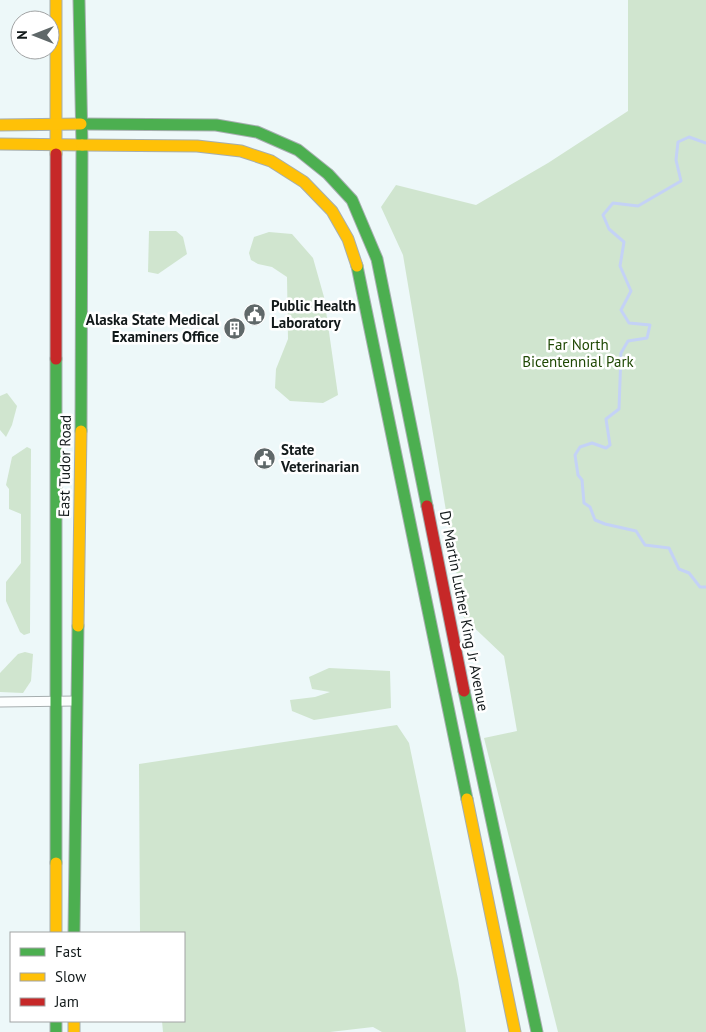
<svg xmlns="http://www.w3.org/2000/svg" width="706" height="1032" font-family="'PT Sans',sans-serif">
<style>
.green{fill:#d0e5cf}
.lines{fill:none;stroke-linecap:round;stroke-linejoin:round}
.stream{stroke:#c4d2f6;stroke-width:3}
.street-casing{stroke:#a6aeaf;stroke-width:11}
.fast-casing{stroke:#a6aeaf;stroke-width:13}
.slow-casing{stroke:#a6aeaf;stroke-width:13}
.jam-casing{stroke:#a6aeaf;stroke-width:13}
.street{stroke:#fcfefe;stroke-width:9}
.fast{stroke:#4caf50;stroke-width:11}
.slow{stroke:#ffc107;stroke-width:11}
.jam{stroke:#c62828;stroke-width:11}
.labels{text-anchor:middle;stroke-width:5;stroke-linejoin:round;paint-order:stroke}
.poi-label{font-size:15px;font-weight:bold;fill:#131a1b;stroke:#fff;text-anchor:start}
.park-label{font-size:15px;fill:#1f4804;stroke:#fff}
.street-label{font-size:15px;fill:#131a1b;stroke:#fff}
</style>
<rect width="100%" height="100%" fill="#edf8f9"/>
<g class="green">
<polygon points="628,0 706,0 706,1032 558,1032 484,738 517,731 504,656 464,618 403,255 381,207 396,185 476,205 548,163 628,111"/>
<polygon points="149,231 176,231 183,237 187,254 158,274 148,272"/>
<polygon points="269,232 292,234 313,258 324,297 338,395 323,403 290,401 275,388 276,369 288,339 287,277 272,267 258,264 251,260 249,253 254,237"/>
<polygon points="7,393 17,406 12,425 6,437 0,430 0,396"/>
<polygon points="27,447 31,449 30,633 24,635 20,632 6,601 6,582 21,563 21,514 9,509 9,489 6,485 12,457"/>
<polygon points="25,652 33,654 31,681 23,693 0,692 0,673 18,654"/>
<polygon points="329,668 390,671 391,708 314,720 292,711 290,700 315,697 330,692 312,689 309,677"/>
<polygon points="397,725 409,743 458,979 466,1032 382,1032 373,1027 330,1032 163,1032 162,1021 184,1021 184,933 140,933 139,764"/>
</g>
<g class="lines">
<polyline class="stream" points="706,143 689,137 678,142 676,160 681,181 638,206 613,203 603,215 609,229 624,242 620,266 631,291 621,310 629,323 650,325 647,338 628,341 621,353 619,409 606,419 610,445 606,448 592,443 580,447 575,455 578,475 582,480 584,503 590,507 595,520 605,524 636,531 645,545 669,548 679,569 689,573 700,587 706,587"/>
<defs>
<polyline id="street" points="0,702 76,701"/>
<g id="fast">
<polyline points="79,0 82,145 81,431"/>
<polyline points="81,124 216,125 257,132 298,150 328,174 352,200 377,259 427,506"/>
<polyline points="357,266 467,799"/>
<polyline points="56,359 56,863"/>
<polyline points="464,691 537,1032"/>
<polyline points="74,933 78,626"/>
<polyline points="56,1021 56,1032"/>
</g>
<g id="slow">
<polyline points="56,0 56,154"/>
<polyline points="0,125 81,124"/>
<polyline points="0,144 82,145"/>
<polyline points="82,145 197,146 241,151 271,161 304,182 332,211 348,239 357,266"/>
<polyline points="78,626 81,431"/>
<polyline points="467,799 515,1032"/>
<polyline points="56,863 56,933"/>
<polyline points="74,1021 74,1032"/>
</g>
<g id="jam">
<polyline points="56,154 56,359"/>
<polyline points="427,506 464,691"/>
</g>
</defs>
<use href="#street" class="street-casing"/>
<use href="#fast" class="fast-casing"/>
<use href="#slow" class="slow-casing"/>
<use href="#jam" class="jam-casing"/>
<use href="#street" class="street"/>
<use href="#fast" class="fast"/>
<use href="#slow" class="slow"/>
<use href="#jam" class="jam"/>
</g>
<defs>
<symbol id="civic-disc" viewBox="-11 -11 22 22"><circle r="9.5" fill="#5f6869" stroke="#fff"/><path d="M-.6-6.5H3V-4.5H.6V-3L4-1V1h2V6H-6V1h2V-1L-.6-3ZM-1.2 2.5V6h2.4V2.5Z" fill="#fff"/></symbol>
<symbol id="building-disc" viewBox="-11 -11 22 22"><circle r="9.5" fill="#5f6869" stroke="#fff"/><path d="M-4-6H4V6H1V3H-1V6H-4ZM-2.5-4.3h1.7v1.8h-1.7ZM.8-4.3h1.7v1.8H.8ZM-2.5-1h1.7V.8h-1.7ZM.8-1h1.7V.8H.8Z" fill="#fff"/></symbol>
</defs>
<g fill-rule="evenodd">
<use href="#civic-disc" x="242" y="302" width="25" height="25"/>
<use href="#building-disc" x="222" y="316" width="25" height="25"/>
<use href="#civic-disc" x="252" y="446" width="25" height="25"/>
</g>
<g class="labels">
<g class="poi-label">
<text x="271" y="311">Public Health<tspan x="271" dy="17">Laboratory</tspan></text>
<text x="219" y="325" text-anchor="end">Alaska State Medical<tspan x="219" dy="17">Examiners Office</tspan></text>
<text x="281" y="455">State<tspan x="281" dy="17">Veterinarian</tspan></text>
</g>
<g class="park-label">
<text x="578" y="350">Far North<tspan x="578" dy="17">Bicentennial Park</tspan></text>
</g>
<g class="street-label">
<text transform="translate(65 466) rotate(-89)" y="5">East Tudor Road</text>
<text transform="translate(464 611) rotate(79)" y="5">Dr Martin Luther King Jr Avenue</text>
</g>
</g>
<rect x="10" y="932" width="175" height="90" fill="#ffffff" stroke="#a1a3a4"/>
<rect x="20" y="948" width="25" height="8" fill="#4caf50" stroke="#a1a3a4"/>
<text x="55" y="957" font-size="15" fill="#131a1b">Fast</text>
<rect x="20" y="973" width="25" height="8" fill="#ffc107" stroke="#a1a3a4"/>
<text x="55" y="982" font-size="15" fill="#131a1b">Slow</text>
<rect x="20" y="998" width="25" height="8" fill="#c62828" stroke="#a1a3a4"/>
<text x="55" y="1007" font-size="15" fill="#131a1b">Jam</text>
<g transform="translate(35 35) rotate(270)"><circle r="24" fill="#ffffff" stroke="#a1a3a4"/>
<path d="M0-4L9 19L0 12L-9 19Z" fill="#5f6869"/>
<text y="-8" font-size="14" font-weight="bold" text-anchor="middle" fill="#131a1b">N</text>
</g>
</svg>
